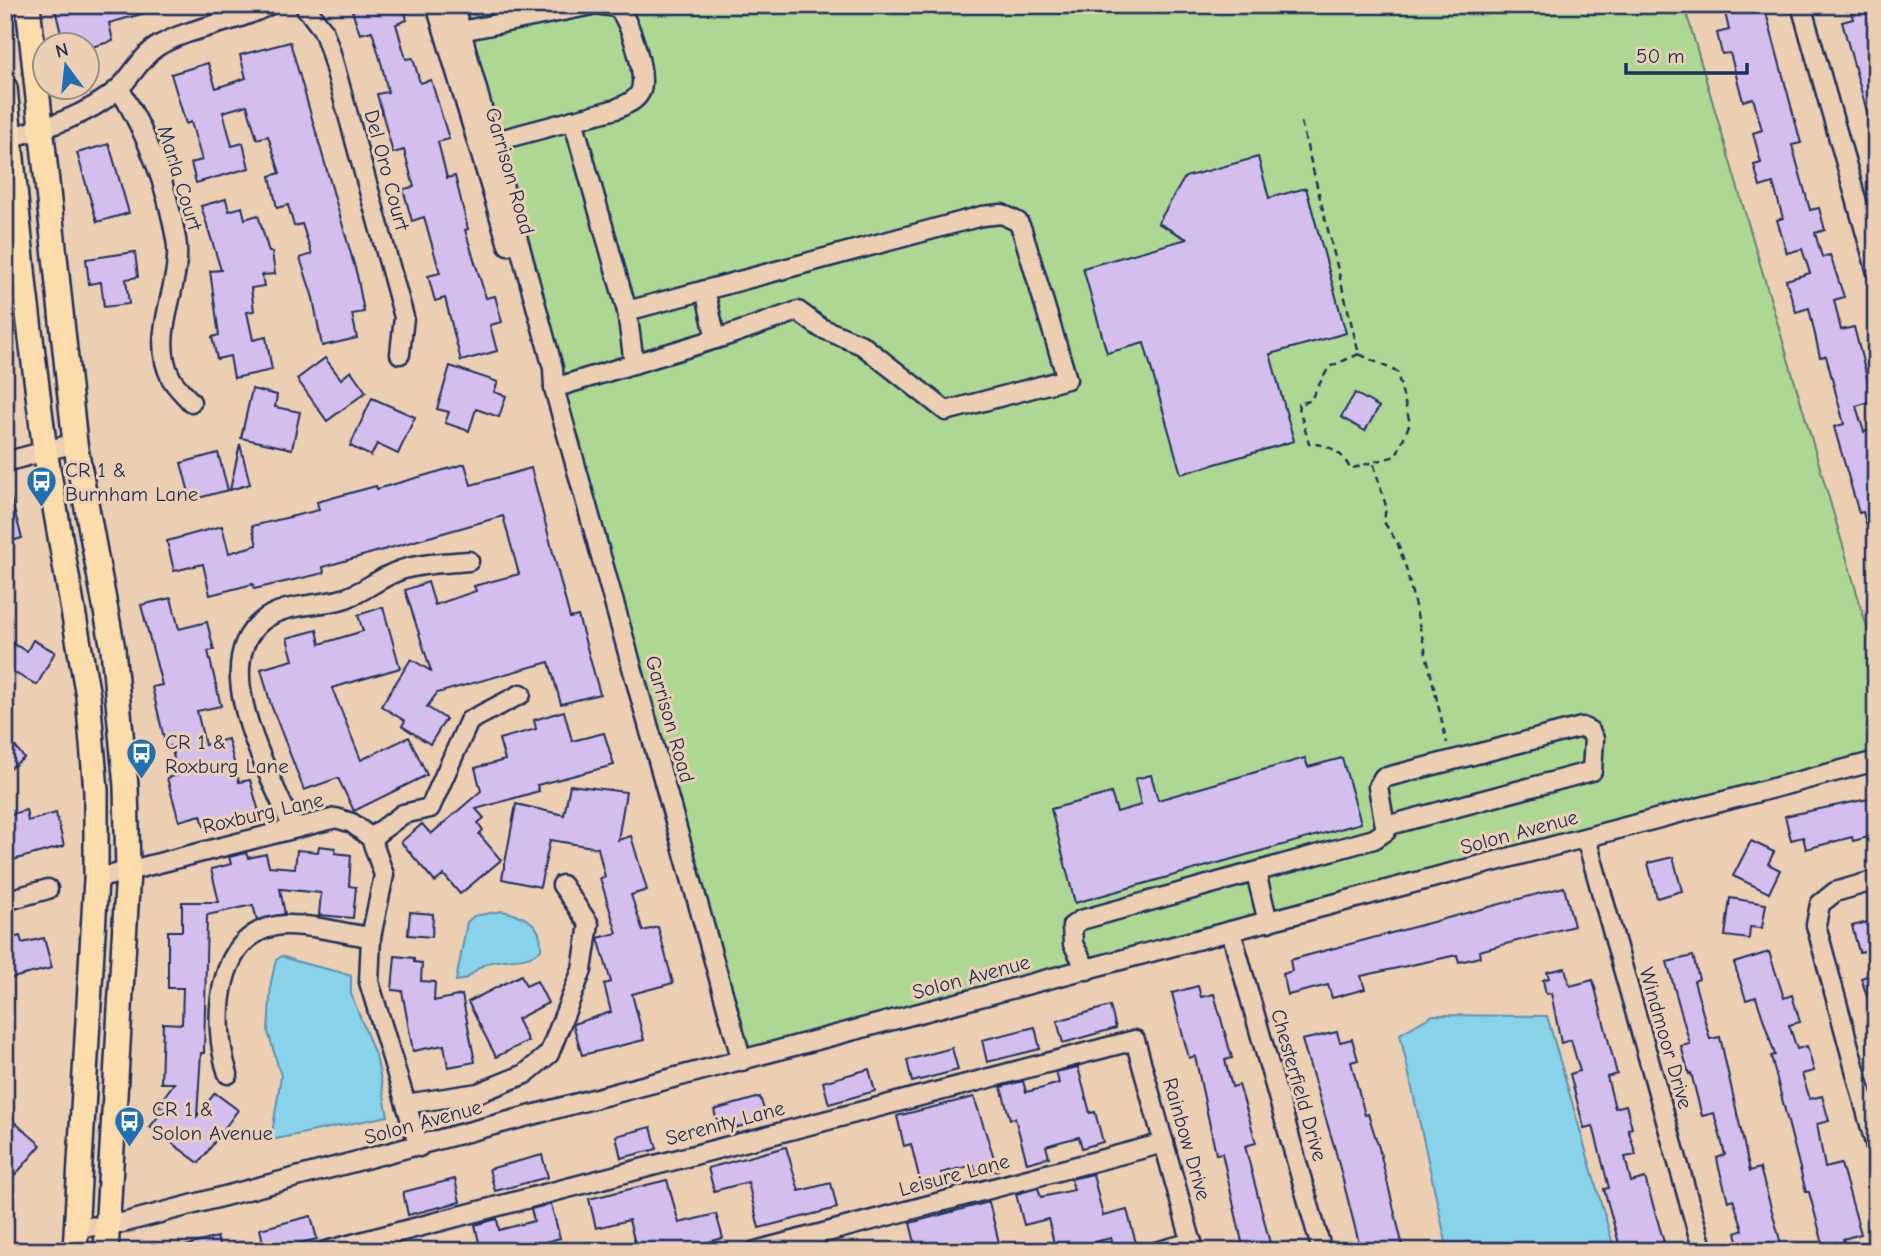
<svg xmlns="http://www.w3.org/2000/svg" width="1881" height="1256" font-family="'Comic Neue',sans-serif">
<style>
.green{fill:#aed794;stroke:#648379;stroke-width:2}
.water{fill:#89d3ea;stroke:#5d91b2;stroke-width:2}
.building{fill:#d4beed;stroke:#1b2f5e;stroke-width:2}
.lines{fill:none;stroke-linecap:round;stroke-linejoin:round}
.minor-casing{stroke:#1b2f5e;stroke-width:23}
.major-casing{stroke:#1b2f5e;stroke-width:28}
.path{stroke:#1b2f5e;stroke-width:2.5;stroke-dasharray:7 5;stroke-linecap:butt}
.minor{stroke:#eccfb2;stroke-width:18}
.major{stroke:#fddcac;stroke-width:23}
.labels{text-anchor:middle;stroke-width:6;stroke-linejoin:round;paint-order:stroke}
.street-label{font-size:21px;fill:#1b2f5e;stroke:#eccfb2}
.poi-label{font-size:21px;fill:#1b2f5e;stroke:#eccfb2;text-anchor:start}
</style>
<rect width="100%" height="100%" fill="#eccfb2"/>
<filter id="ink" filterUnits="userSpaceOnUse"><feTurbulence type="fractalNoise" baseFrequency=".0143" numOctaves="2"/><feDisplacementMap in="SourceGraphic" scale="14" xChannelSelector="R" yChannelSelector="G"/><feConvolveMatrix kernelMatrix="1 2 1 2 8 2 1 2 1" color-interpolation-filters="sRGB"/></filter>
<g filter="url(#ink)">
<polygon class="green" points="485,5 1684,5 1876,658 1876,751 747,1048 562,386 561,366 465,13 476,15 474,8"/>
<g class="water">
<path d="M 502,911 C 526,916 543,923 541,950 C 526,963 502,957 485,964 C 474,969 470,981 456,981 L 467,922 L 474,916 Z"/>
<path d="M 282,956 C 304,966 327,967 351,976 L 351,994 L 377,1060 L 388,1116 L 271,1140 L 281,1076 L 268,1032 L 271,982 L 276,960 Z"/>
<polygon points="1433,1015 1547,1016 1615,1251 1448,1251 1400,1034"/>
</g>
<g class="building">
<polygon points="71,5 160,5 160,9 109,23 113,41 88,48 64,46 55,9"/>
<polygon points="369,5 403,5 407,20 396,24 406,59 413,58 420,83 431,80 449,139 438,142 447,178 455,176 468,229 465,230 486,298 495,296 502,322 490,325 497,351 461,361 445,298 435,301 428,276 440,273 424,217 412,221 403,189 414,187 404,150 393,153 377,94 388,92 382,66 372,31 360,34 352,11"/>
<polygon points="1734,5 1751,5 1753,12 1765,9 1801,143 1792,145 1810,210 1819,208 1825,230 1815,233 1822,257 1830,255 1844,297 1834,300 1841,330 1854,327 1873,401 1856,406 1864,432 1876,428 1876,543 1872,544 1863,512 1859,513 1834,427 1844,424 1826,356 1820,357 1809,308 1796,312 1786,280 1810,273 1802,249 1787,253 1777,220 1783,218 1773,183 1760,187 1754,165 1761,163 1753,133 1762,130 1753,98 1743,101 1730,53 1722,54 1717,33 1729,30 1724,8"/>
<polygon points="1862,5 1876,5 1876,125 1871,126 1842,22 1853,19 1850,8"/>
<polygon points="290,42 357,275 364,312 352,314 357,338 322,346 313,298 300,258 312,254 302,224 294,226 288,205 277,208 270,176 280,173 268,136 257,139 247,105 223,112 232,146 243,143 249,168 196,183 191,163 202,160 191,122 186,124 171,74 208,63 216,88 246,78 240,55"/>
<polygon points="109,144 129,213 97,222 77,153"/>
<polygon points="1258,157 1269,198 1306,188 1346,333 1270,354 1294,441 1181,474 1144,343 1107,353 1083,268 1187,239 1158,223 1185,177"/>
<polygon points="226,199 229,211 242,207 245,219 258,215 269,252 272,252 275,274 262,275 264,286 251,288 254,311 247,312 253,340 266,337 272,370 234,378 230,356 217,359 212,337 219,335 210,271 221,270 201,206"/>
<polygon points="135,252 138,277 126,279 129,304 104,307 101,282 89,284 86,259"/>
<polygon points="325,358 341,379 351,371 366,392 327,421 297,379"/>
<polygon points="450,366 498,382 494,392 506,396 499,417 476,409 469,431 445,423 449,412 437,409"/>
<polygon points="252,389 277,395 275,407 300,412 292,449 241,438"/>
<polygon points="1355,393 1379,407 1365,431 1341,417"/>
<polygon points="372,398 415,417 398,454 377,444 371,456 350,446"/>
<polygon points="240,444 250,484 230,490"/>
<polygon points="218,453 228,490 191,500 181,463"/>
<polygon points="465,464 471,485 531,468 570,618 578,616 600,694 561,704 549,662 437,693 427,707 446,719 430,744 402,726 405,721 381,706 411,659 431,671 405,590 428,582 435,605 476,591 474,586 519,574 503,516 323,567 324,573 254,589 253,584 210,595 203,564 174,571 167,541 222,526 229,553 257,545 252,526 319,510 317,502 376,486 377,489"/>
<polygon points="9,492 22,538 5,543 5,493"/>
<polygon points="171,598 179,629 207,622 214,650 208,651 221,706 197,711 205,745 228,739 239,782 250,780 259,812 204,826 201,815 179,821 167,778 178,775 171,746 166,747 152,687 162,685 141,605"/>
<polygon points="383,607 400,668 332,688 361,760 409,737 427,775 354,811 338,778 304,790 271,705 261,669 293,660 287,638 317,630 320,644 363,631 358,615"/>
<polygon points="33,640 55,652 37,685 5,668 5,658 13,644 27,651"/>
<polygon points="564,711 572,741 604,733 614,765 537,785 539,791 476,809 484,818 478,823 483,830 479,834 501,860 460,894 444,875 435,882 401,842 422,824 431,834 481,791 475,768 505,760 499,739 536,729 534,720"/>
<polygon points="5,733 24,758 5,772"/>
<polygon points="1305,758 1308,767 1342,758 1361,823 1075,903 1051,809 1111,793 1117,812 1141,805 1135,779 1151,775 1158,800"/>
<polygon points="570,785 626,792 618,840 631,836 647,890 631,895 643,931 658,927 673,983 632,994 644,1040 582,1055 573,1024 611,1012 604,984 611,982 598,938 617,933 600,878 605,877 598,848 550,840 540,887 502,879 516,804 564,815"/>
<polygon points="1873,798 1876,835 1853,841 1852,837 1806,849 1803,837 1791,840 1785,816"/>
<polygon points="26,810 28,821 56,813 64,846 13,860 5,816"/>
<polygon points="1751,841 1774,852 1768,864 1780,870 1769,893 1733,876"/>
<polygon points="319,846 335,848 335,853 351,855 349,886 356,887 353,918 319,915 321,893 280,889 285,914 257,920 253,905 207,915 204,1053 201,1053 197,1116 215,1093 238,1110 199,1163 150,1127 164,1109 158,1105 174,1083 161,1083 163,1023 182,1024 183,988 168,988 168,931 182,931 182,902 219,902 211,869 231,864 229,857 246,853 248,858 266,854 269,866 295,868 297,850 318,852"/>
<polygon points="1673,857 1682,891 1657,898 1648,863"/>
<polygon points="1564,887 1574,926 1479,951 1480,957 1459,962 1457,955 1361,976 1365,989 1332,998 1328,985 1288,995 1283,974 1292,971 1290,960"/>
<polygon points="1730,898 1766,904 1762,928 1750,927 1749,939 1725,936"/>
<polygon points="410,912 433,914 432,937 408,935"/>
<polygon points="1876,920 1876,1015 1873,1015 1861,978 1872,974 1865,951 1859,952 1852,926"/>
<polygon points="20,936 22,943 44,938 52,968 8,979 5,940"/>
<polygon points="1769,952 1784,998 1792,995 1800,1022 1789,1025 1797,1049 1807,1046 1814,1071 1802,1074 1810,1099 1822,1096 1829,1121 1817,1124 1825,1168 1841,1164 1861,1234 1843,1239 1846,1251 1825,1251 1809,1192 1806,1192 1771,1056 1775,1055 1756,997 1746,1000 1734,963"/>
<polygon points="395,956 414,958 414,962 422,963 421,981 435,982 434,1001 462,995 475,1062 448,1067 444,1045 413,1051 402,991 392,990"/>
<polygon points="1693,956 1699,979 1694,981 1710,1039 1720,1037 1750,1171 1760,1168 1783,1251 1741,1251 1736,1233 1743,1230 1733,1199 1728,1201 1719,1168 1717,1158 1725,1155 1721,1139 1714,1113 1702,1116 1691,1073 1689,1074 1681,1046 1690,1044 1667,962"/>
<polygon points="1565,968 1570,986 1593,980 1617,1074 1607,1077 1615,1108 1626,1105 1632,1128 1628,1129 1636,1155 1625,1157 1631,1182 1645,1178 1664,1242 1643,1248 1644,1251 1621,1251 1604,1189 1609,1188 1593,1126 1584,1128 1570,1074 1580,1071 1571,1040 1561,1043 1551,993 1546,994 1543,980 1549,978 1547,972"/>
<polygon points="521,975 526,986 537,981 548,1003 517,1019 528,1041 496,1057 468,1002"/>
<polygon points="1198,986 1201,997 1214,994 1232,1058 1225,1060 1232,1087 1239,1085 1250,1121 1256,1143 1245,1146 1272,1251 1244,1251 1222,1153 1216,1154 1195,1056 1189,1058 1183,1036 1172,993"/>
<polygon points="1110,1006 1116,1028 1063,1043 1057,1021"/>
<polygon points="1035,1027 1040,1049 987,1062 982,1040"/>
<polygon points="1337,1032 1340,1042 1352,1039 1358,1060 1351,1062 1365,1115 1368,1114 1379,1148 1404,1251 1361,1251 1335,1149 1302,1040"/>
<polygon points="952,1048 958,1070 912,1082 907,1060"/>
<polygon points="1078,1067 1090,1113 1095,1112 1103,1142 1082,1148 1079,1137 1063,1141 1046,1146 1049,1157 1027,1163 1015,1118 1010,1119 1001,1087 1023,1081 1026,1092 1043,1088 1059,1083 1056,1072"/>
<polygon points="869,1069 875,1091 829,1104 823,1082"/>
<polygon points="760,1097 767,1119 720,1132 714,1110"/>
<polygon points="974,1097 998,1170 976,1176 974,1165 957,1169 941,1173 944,1184 922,1189 911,1144 904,1146 897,1116"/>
<polygon points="5,1114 41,1145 5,1187"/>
<polygon points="651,1127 657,1149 621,1158 616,1136"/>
<polygon points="786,1147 799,1191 831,1183 837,1208 759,1228 748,1182 714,1191 708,1168"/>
<polygon points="542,1155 548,1177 495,1191 489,1169"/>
<polygon points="1093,1174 1103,1216 1127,1210 1136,1243 1114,1249 1111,1238 1078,1246 1079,1251 1056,1251 1048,1219 1024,1225 1016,1194 1038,1188 1041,1197 1074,1190 1071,1179"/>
<polygon points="455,1179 460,1202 408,1215 403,1192"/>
<polygon points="667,1180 679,1223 716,1214 723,1238 675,1251 637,1251 629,1220 596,1228 589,1199"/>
<polygon points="989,1202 1001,1251 928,1251 927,1244 916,1247 910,1223"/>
<polygon points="551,1204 560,1238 511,1251 481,1251 475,1225 497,1219 499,1230 534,1221 531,1209"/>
<polygon points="311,1216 317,1239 265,1251 260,1229"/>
<polygon points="217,1237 221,1251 183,1251 182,1247"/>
</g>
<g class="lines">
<defs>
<g id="minor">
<polyline points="304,5 323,30 330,50 404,317 400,354"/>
<polyline points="436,5 508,245"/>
<polyline points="454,5 553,368 554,388 742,1061"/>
<polyline points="1801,5 1876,269"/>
<polyline points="461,31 593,5"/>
<path d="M 119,88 C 147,134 167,186 176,239 C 184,283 148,334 171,378 C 175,386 185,395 191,402"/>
<polyline points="573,120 627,311"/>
<path d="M 5,139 C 45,128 86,117 118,89 C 132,77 141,56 158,46 C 192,26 234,24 269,5"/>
<path d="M 492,142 L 616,109 C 626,104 637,101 641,90 C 646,71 630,21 617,7 L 602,5"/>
<polyline points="705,290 716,339"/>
<polyline points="5,294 25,290"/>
<polyline points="554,388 729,335 798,311 821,328 862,345 946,411 1067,379 1022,230 1018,222 1002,214 982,216 627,311 634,364"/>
<polyline points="5,462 75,443"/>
<path d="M 292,827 C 271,775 206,665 262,621 C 282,604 315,606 339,600 C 361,595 379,577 401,570 C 421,563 448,563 469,561"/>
<polyline points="371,838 403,814 430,808 469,721 521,694"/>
<polyline points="1586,838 1703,1251"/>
<polyline points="1256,873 1268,922"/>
<polyline points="96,879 336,818 352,823 371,838 384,875 371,937 369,982 419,1147"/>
<polyline points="1876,880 1835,892 1820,904 1816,925 1876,1147"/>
<polyline points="5,901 48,889"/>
<polyline points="1231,931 1322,1251"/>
<polyline points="1087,970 1073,944 1072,926 1081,920 1374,839 1386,831 1378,787 1383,778 1582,727 1590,731 1594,739 1592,771 1386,826"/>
<path d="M 228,1074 C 211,1023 215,928 285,925 C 313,924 344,934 371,937"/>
<polyline points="406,1104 478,1093 525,1074 549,1054 582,970 589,924 562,885"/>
<polyline points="77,1226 107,1227 1876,761"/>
<polyline points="326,1251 1135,1040 1194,1251"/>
<polyline points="755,1251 1164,1143"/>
<polyline points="1159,1251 1192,1242"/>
</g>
<g id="major">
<polyline points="28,5 75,443 113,649 126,786 128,871 106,1251"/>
<polyline points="5,88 25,290 45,451 88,696 96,791 96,879 75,1251"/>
</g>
</defs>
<use href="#minor" class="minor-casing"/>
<use href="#major" class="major-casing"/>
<g class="path">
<polyline points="1301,122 1359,354 1397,372 1410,423 1396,456 1373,462 1386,506 1384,522 1398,544 1406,568 1447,743"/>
<path d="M 1359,354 L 1329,367 L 1310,401 L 1298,404 L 1309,444 C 1327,443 1343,452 1350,469 L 1373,462"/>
</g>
<use href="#minor" class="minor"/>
<use href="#major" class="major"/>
</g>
</g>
<defs>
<symbol id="bus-pin" viewBox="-11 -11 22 30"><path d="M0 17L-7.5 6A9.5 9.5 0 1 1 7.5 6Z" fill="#1f6fb2" stroke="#eccfb2"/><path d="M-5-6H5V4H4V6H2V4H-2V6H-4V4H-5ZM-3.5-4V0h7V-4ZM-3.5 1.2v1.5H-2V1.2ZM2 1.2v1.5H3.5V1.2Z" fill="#fff"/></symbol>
</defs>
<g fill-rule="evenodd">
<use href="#bus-pin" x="24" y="464" width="35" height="47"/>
<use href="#bus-pin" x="124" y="736" width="35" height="47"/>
<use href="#bus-pin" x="112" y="1104" width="35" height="47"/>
</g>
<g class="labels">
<g class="street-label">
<text transform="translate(387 170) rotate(75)" y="7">Del Oro Court</text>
<text transform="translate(510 171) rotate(74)" y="7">Garrison Road</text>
<text transform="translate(180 178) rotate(73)" y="7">Marla Court</text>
<text transform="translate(670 719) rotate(74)" y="7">Garrison Road</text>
<text transform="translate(263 813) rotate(-13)" y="7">Roxburg Lane</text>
<text transform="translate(1519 832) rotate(-15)" y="7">Solon Avenue</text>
<text transform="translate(971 977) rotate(-15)" y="7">Solon Avenue</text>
<text transform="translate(1666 1038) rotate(74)" y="7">Windmoor Drive</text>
<text transform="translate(1299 1085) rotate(74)" y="7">Chesterfield Drive</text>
<text transform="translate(423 1122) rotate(-15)" y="7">Solon Avenue</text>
<text transform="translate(725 1123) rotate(-15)" y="7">Serenity Lane</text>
<text transform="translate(1187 1139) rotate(74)" y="7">Rainbow Drive</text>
<text transform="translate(954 1175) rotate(-15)" y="7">Leisure Lane</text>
</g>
<g class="poi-label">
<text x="65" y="477">CR 1 &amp;<tspan x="65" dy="24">Burnham Lane</tspan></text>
<text x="165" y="749">CR 1 &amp;<tspan x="165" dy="24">Roxburg Lane</tspan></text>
<text x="152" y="1116">CR 1 &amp;<tspan x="152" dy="24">Solon Avenue</tspan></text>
</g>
</g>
<rect width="1881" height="1256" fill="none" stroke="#eccfb2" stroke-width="28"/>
<rect x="14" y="14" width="1853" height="1228" fill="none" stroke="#1b2f5e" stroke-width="2.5" filter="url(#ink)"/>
<g transform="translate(66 66) rotate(345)"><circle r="33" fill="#eccfb2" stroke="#988f90" stroke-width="2"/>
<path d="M0-5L12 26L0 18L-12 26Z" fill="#1f6fb2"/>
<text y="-10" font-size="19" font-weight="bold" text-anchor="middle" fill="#1b2f5e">N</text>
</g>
<path d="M1626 63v10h121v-10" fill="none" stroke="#1b2f5e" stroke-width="3.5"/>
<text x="1636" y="63" font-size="21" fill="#1b2f5e" stroke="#eccfb2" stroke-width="5" paint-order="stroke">50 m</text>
</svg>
